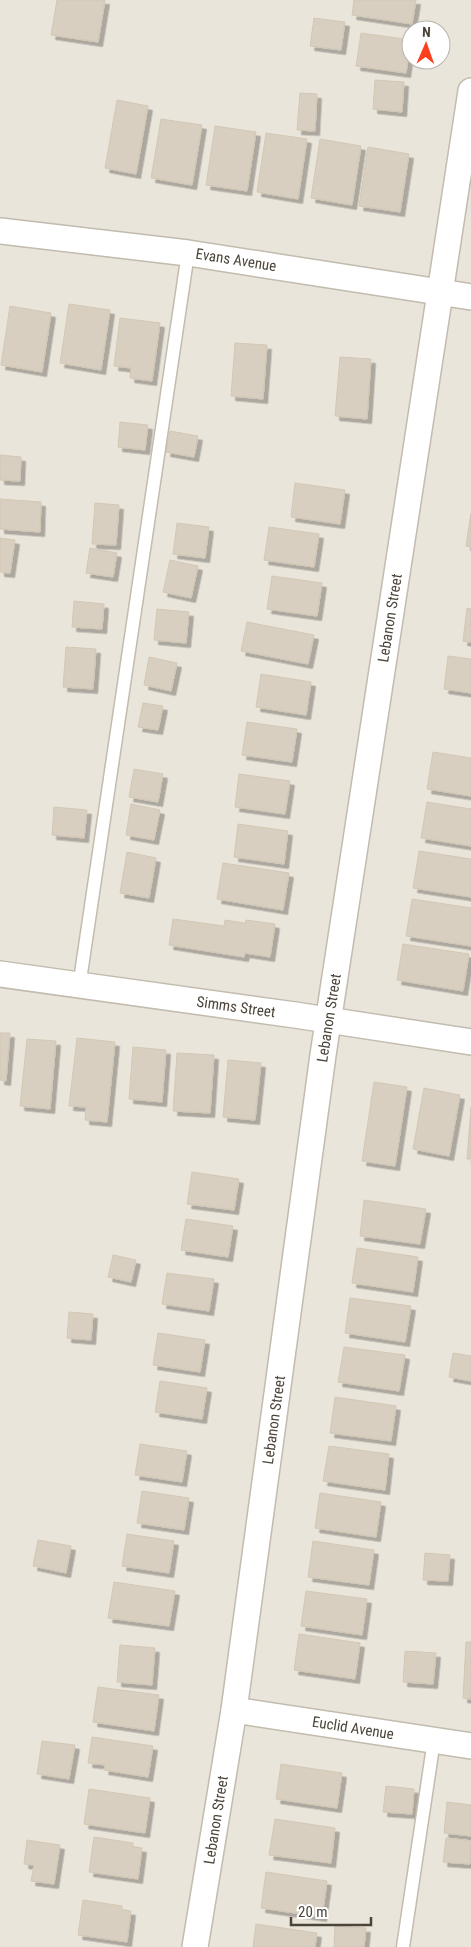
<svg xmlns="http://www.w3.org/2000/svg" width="471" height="1947" font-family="'Roboto Condensed',sans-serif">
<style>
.residential{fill:#eae5da;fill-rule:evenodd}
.building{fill:#d8cfc1;stroke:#d3c7b4;filter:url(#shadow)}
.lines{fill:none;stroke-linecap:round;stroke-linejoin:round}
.lane-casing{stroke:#c2bbae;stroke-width:15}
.street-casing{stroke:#c2bbae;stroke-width:28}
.lane{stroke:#fff;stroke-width:12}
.street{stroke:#fff;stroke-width:25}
.labels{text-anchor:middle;stroke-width:4.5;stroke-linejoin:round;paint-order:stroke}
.street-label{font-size:15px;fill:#4b4439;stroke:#fff}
</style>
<defs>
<filter id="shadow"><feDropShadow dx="4.5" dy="4.5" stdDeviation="0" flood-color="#0004"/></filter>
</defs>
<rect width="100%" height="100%" fill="#f6f3ec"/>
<path class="residential" d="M 0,0 L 471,0 L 471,1947 L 0,1947 ZM 411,30 L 441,30 L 441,60 L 411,60 Z"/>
<g class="building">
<polygon points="57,0 105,0 98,42 51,35"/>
<polygon points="354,0 416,0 412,24 352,15"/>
<polygon points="314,18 345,22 341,50 310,46"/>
<polygon points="361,33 411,40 406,73 356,66"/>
<polygon points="375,80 404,82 402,112 373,109"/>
<polygon points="300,93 317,94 315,131 297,130"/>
<polygon points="117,100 148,106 136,174 105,168"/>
<polygon points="161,119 202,125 192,185 151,178"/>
<polygon points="215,126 256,132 247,191 206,185"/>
<polygon points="266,133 307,139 298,199 257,192"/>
<polygon points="320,139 361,146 352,205 311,198"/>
<polygon points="368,147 409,154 400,212 359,206"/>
<polygon points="69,304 110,310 101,370 60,363"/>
<polygon points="10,306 51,313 42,372 1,365"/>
<polygon points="120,318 160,323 152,381 130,378 131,368 114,366"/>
<polygon points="235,343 267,345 263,399 231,396"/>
<polygon points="340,357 371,359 367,419 335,416"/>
<polygon points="120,422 148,425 145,450 118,447"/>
<polygon points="170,431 198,436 194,457 166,452"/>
<polygon points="0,455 21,457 20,481 0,480"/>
<polygon points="295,483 345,490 340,524 291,517"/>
<polygon points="0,499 41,502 40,532 0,529"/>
<polygon points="95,503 119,505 116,545 92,544"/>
<polygon points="471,513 471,547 466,546"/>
<polygon points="177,523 209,527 205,558 173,554"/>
<polygon points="269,527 319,534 314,567 264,560"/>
<polygon points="0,538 15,540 10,573 0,572"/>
<polygon points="90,548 117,553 113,577 86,573"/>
<polygon points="170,560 198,566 191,598 163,592"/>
<polygon points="272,576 322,583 317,616 267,609"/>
<polygon points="74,601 104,604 102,629 72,627"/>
<polygon points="467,608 471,609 471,642 463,641"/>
<polygon points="157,609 189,612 186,643 154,640"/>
<polygon points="247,622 314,635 308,664 241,651"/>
<polygon points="66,647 96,649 93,689 63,687"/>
<polygon points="448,656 471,659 471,693 444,689"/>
<polygon points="149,657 177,663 171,691 144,685"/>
<polygon points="261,674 311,682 306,715 256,707"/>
<polygon points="143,703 163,706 158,730 138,727"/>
<polygon points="247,722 297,729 292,762 242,755"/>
<polygon points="433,752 471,758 471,796 427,789"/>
<polygon points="134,769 163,774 158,802 129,797"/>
<polygon points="239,774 290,781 285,814 235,807"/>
<polygon points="427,802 471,809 471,846 421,838"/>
<polygon points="131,804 160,810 154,840 126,835"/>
<polygon points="54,807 87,810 84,838 52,835"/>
<polygon points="238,824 288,831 284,864 234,857"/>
<polygon points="419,851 471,859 471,897 413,888"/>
<polygon points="127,852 156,858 149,898 120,893"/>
<polygon points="223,863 289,873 283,910 217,899"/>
<polygon points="412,899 471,908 471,946 406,936"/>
<polygon points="173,919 224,926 225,920 245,923 246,920 275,924 270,957 245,953 244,957 169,945"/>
<polygon points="403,944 469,954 463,991 397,980"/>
<polygon points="0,1033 10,1033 6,1081 0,1080"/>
<polygon points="77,1038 115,1042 107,1122 85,1120 86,1107 69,1106"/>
<polygon points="27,1039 56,1041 50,1109 20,1106"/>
<polygon points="133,1047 166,1050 162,1102 129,1099"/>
<polygon points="177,1053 214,1055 210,1113 173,1111"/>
<polygon points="228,1060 261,1063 255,1120 223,1117"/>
<polygon points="374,1082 407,1087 395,1166 362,1161"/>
<polygon points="424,1088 460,1095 449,1156 413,1149"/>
<polygon points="471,1107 471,1159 467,1159"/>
<polygon points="192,1172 239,1179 234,1210 187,1204"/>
<polygon points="364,1200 426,1209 420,1244 360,1236"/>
<polygon points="186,1219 233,1226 228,1257 181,1250"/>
<polygon points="357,1248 418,1257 413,1292 352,1283"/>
<polygon points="113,1255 136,1260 131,1282 108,1277"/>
<polygon points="167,1273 214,1279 209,1311 162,1304"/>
<polygon points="350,1298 411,1306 405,1342 345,1333"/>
<polygon points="69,1312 93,1314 91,1340 67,1338"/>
<polygon points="158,1333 205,1340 200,1372 153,1365"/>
<polygon points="344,1347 405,1355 399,1391 338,1382"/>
<polygon points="453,1353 471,1356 471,1381 449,1377"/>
<polygon points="160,1381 207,1388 202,1419 155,1412"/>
<polygon points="335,1397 396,1406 391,1441 330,1433"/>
<polygon points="140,1444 187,1451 182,1482 135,1475"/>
<polygon points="329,1446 389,1454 385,1490 323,1481"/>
<polygon points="142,1491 189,1498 184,1530 137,1523"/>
<polygon points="320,1493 381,1502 376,1537 315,1528"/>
<polygon points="127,1534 174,1541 169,1573 122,1566"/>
<polygon points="38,1540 71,1546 66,1573 33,1566"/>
<polygon points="313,1541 374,1550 369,1585 308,1577"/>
<polygon points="425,1553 450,1555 448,1581 423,1580"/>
<polygon points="114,1582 175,1591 169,1626 108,1618"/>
<polygon points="306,1591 367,1599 362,1635 301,1626"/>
<polygon points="299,1634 360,1643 355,1679 294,1670"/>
<polygon points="466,1642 471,1642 471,1699 463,1698"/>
<polygon points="120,1645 155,1648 152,1685 117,1682"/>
<polygon points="405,1651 436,1653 433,1684 403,1682"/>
<polygon points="98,1687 159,1695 154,1731 93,1722"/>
<polygon points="92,1737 153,1746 148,1777 104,1770 105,1765 88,1763"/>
<polygon points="42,1741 75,1745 69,1779 37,1774"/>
<polygon points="281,1764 342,1773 337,1808 276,1799"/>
<polygon points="386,1786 414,1789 412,1814 383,1812"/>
<polygon points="89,1789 150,1798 145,1833 84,1824"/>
<polygon points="447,1802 471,1805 471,1836 444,1833"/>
<polygon points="275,1819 335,1828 331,1863 269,1855"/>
<polygon points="94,1837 133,1843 133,1847 142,1848 138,1879 89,1872"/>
<polygon points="446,1838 471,1841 470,1864 443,1862"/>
<polygon points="27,1840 60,1845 54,1884 31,1881 34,1865 24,1864"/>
<polygon points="266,1872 327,1881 322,1917 261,1908"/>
<polygon points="83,1900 122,1906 122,1910 131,1911 127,1942 78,1935"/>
<polygon points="256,1924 317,1933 315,1947 253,1947"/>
<polygon points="335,1926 366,1928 364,1947 334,1947"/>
</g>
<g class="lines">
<defs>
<g id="lane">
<polyline points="79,987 188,253"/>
<polyline points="403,1947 434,1740"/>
</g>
<g id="street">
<polyline points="0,231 188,253 471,297"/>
<polyline points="0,974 295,1015 471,1042"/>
<polyline points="234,1710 471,1746"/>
<polyline points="195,1947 234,1710 323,1055 471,91"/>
</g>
</defs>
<use href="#lane" class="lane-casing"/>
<use href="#street" class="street-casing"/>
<use href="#lane" class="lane"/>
<use href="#street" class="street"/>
</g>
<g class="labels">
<g class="street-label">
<text transform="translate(236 260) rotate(9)" y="5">Evans Avenue</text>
<text transform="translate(390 618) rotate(-81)" y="5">Lebanon Street</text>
<text transform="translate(236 1007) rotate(8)" y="5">Simms Street</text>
<text transform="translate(329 1018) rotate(-81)" y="5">Lebanon Street</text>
<text transform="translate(274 1420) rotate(-82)" y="5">Lebanon Street</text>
<text transform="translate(353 1728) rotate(9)" y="5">Euclid Avenue</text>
<text transform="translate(216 1820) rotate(-81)" y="5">Lebanon Street</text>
</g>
</g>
<g transform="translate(426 45) rotate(2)"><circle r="24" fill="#ffffff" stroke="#b7b4b0"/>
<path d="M0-4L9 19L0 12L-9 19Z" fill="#fc3f1d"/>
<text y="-8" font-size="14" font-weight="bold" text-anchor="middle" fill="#4b4439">N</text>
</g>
<path d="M291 1917v8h80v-8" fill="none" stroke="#4b4439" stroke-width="2.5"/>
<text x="298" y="1917" font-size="15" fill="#4b4439" stroke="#ffffff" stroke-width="4" paint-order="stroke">20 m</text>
</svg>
